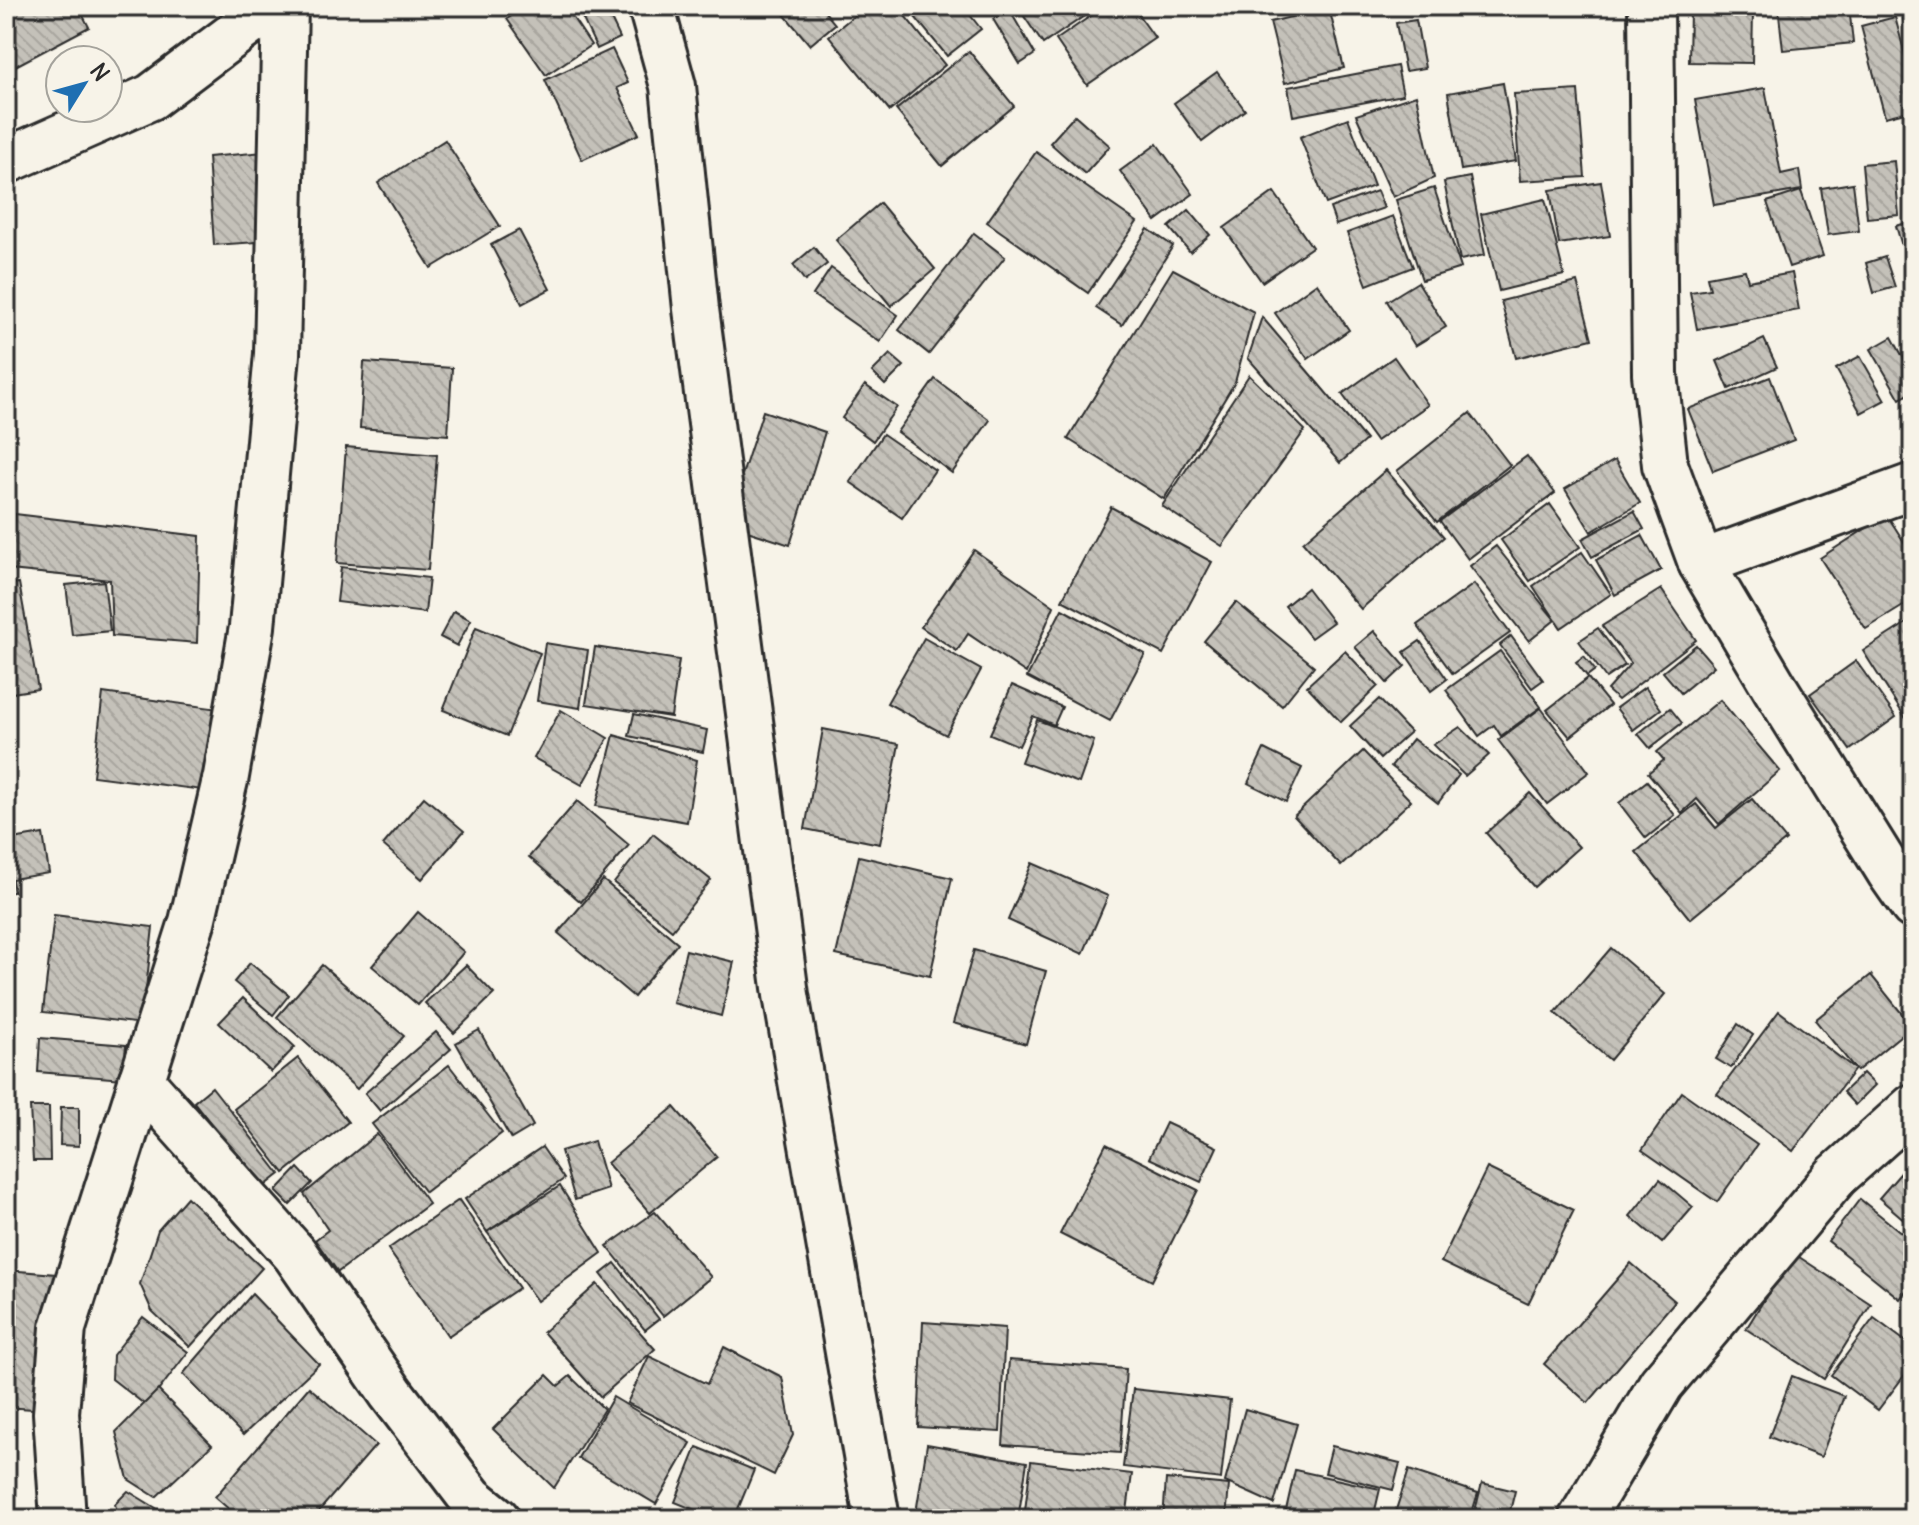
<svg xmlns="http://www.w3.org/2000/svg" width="1919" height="1525" font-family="Delius,sans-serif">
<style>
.building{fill:url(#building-back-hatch);stroke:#2b2b2b;stroke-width:2}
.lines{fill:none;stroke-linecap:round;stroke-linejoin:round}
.street-casing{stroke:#2b2b2b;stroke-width:50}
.street{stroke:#f7f3e8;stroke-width:44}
</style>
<defs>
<pattern id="building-back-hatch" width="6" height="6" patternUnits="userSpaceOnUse" patternTransform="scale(2)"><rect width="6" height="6" fill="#c4c1b9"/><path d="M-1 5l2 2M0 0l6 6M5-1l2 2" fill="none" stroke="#a9a69f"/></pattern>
</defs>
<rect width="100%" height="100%" fill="#f7f3e8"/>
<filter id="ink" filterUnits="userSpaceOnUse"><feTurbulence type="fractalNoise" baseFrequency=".0125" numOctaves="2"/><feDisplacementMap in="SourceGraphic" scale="16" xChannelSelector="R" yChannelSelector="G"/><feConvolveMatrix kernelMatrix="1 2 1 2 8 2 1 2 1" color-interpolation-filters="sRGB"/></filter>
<g filter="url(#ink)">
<g class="building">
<polygon points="6,6 78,6 89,27 6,71"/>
<polygon points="526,6 565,6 591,45 546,75 507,19"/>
<polygon points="595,6 605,6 620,38 597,49 580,13"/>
<polygon points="777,6 820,6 835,24 810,45"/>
<polygon points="866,6 897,6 945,65 890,111 829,36"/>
<polygon points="906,6 963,6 981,29 947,56"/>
<polygon points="1017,6 1099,6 1043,44"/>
<polygon points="1105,6 1132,6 1155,38 1087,85 1056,40"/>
<polygon points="1236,6 1272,6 1239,15"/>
<polygon points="1778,6 1849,6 1853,43 1783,50"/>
<polygon points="1860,6 1899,6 1863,15"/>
<polygon points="1329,8 1344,68 1285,83 1270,22"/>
<polygon points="1009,9 1035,54 1020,64 993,19"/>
<polygon points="1690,10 1753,11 1752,63 1689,62"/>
<polygon points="1913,16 1913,51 1903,19"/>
<polygon points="1895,17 1913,84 1913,110 1885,117 1861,26"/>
<polygon points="1416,20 1425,68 1405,71 1396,23"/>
<polygon points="612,49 628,83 617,88 639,134 582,160 545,80"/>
<polygon points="969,51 1014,106 942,166 896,110"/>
<polygon points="1397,66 1403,95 1293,116 1288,87"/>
<polygon points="1217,72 1245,110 1202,142 1174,103"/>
<polygon points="1503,83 1516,161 1461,170 1448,93"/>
<polygon points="1765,88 1781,174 1799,170 1802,190 1714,205 1695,100"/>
<polygon points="1578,90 1585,177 1520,181 1514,94"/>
<polygon points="1416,95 1434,178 1393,197 1356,115"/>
<polygon points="1075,115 1110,146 1085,174 1050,143"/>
<polygon points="1348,118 1374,186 1326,204 1300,137"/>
<polygon points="445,140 500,226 431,268 378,183"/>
<polygon points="1157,144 1193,194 1156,221 1120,171"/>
<polygon points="264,152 271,241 214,245 208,157"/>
<polygon points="1036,152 1137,222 1088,293 987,222"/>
<polygon points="1894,161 1899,215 1867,218 1862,164"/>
<polygon points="1470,177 1485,255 1460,260 1444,182"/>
<polygon points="1601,182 1610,236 1559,244 1550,190"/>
<polygon points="1853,183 1859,231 1828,235 1821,188"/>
<polygon points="1434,188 1461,268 1422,280 1396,200"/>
<polygon points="1377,191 1384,208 1336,225 1330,208"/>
<polygon points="1801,191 1823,256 1789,267 1767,202"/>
<polygon points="1274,192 1312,247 1262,282 1224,228"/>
<polygon points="1545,199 1564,275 1499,291 1481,214"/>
<polygon points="880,203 935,269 891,306 836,240"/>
<polygon points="1189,210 1210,235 1190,252 1169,227"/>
<polygon points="1393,216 1413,267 1367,285 1347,233"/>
<polygon points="1913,221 1913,283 1896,226"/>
<polygon points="1148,229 1173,246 1122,325 1096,308"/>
<polygon points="519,230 550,289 522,304 491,245"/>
<polygon points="974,233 1005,257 929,354 899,330"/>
<polygon points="814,247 827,264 805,281 793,265"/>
<polygon points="1885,257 1895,287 1874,293 1866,263"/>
<polygon points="831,268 898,315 880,342 813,295"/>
<polygon points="1173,269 1254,312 1235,382 1164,499 1068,439"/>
<polygon points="1745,270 1748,281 1792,273 1799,310 1697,329 1690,292 1710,289 1707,277"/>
<polygon points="1418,282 1446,327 1415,346 1387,301"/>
<polygon points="1577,282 1592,339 1516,358 1501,301"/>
<polygon points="1317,283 1349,330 1308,359 1275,313"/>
<polygon points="1262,317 1366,440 1340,463 1248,358"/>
<polygon points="1892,337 1913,375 1913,392 1900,399 1871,349"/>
<polygon points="1764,339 1777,367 1729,389 1717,361"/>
<polygon points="890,354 904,366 885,385 872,372"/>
<polygon points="1860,356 1885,400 1861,413 1836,369"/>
<polygon points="1394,357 1428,405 1376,441 1342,394"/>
<polygon points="364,362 452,368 448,435 360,428"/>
<polygon points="1249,375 1305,430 1222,546 1162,506"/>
<polygon points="1770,377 1794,440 1713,471 1688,409"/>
<polygon points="935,379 990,420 952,473 897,432"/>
<polygon points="865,385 897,407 873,441 842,418"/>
<polygon points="763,411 825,432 790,545 726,524"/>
<polygon points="1470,413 1510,465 1437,522 1397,471"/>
<polygon points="883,434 935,470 902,518 850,482"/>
<polygon points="346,447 437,455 428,570 337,563"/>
<polygon points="1527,456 1555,493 1468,559 1440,521"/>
<polygon points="1615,460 1640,503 1591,532 1565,489"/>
<polygon points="1386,470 1444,537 1361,609 1303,542"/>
<polygon points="1550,504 1580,547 1530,581 1501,540"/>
<polygon points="1111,507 1212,562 1163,654 1062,600"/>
<polygon points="1634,511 1644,529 1592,557 1582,539"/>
<polygon points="15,514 200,536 197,643 112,636 110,580 10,570"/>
<polygon points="1887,515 1913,556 1913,600 1866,629 1820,558"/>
<polygon points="1642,535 1661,570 1615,595 1596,560"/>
<polygon points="1496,546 1555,620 1529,641 1470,566"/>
<polygon points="974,550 1054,606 1026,673 968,634 957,651 921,627"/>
<polygon points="1582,552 1611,594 1561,628 1533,586"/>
<polygon points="341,567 429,578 425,613 337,602"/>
<polygon points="104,581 110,631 72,635 66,585"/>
<polygon points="19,583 38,689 6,694 6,585"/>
<polygon points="1474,584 1510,633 1453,674 1417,625"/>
<polygon points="1307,588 1333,622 1311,638 1285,606"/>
<polygon points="1661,589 1696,640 1618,700 1607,690 1631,663 1602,626"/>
<polygon points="1236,602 1314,666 1282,706 1204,641"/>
<polygon points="1062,609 1145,654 1110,721 1027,677"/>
<polygon points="454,611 471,620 457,646 440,637"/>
<polygon points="1913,619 1913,723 1910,725 1863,651"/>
<polygon points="476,627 540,653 507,736 443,710"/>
<polygon points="1598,628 1625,665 1606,678 1579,641"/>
<polygon points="1374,631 1405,666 1387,683 1355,647"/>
<polygon points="1511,636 1543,680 1532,688 1500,645"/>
<polygon points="924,638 981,670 946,735 887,703"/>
<polygon points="1420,641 1447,679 1431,691 1404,652"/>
<polygon points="545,643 588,650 580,708 537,701"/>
<polygon points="1696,645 1714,666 1681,693 1663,672"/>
<polygon points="595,647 679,660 671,717 586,704"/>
<polygon points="1345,651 1378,686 1341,722 1307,686"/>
<polygon points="1500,651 1541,707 1501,736 1494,725 1479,736 1446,690"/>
<polygon points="1584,656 1595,670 1587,676 1576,662"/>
<polygon points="1856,661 1896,717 1850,750 1810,694"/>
<polygon points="1588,678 1610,705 1570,737 1547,710"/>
<polygon points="1012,685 1062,707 1054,725 1033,716 1019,746 990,734"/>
<polygon points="1645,687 1661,709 1633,730 1616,708"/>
<polygon points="103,693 219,709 210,791 93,776"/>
<polygon points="1379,699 1410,732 1380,759 1350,726"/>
<polygon points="1720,700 1780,771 1719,824 1697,799 1682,813 1648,773 1664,760 1657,752"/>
<polygon points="1541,708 1589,772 1547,804 1498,740"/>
<polygon points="1670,708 1682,723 1650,748 1638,734"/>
<polygon points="561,710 608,738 582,785 534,758"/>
<polygon points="634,714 707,730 703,752 629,736"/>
<polygon points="1037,720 1094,741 1079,783 1021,762"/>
<polygon points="1460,727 1489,755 1465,776 1433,745"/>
<polygon points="823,729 899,744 880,844 805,829"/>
<polygon points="614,735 697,760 687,822 596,806"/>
<polygon points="1413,739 1459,775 1438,803 1391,766"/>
<polygon points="1264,749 1302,768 1286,802 1248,783"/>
<polygon points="1363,751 1411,801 1341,866 1294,816"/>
<polygon points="1647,781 1675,815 1646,838 1619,803"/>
<polygon points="1530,793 1579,847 1534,887 1486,833"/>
<polygon points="424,797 464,831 422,879 383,845"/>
<polygon points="1752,799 1786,840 1690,919 1636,852 1696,804 1716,828"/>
<polygon points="577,801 629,845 581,902 529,857"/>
<polygon points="43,834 49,873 12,879 14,892 6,893 6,840"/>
<polygon points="653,834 711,880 672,930 614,883"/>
<polygon points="859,856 952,878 930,976 836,955"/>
<polygon points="1032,863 1108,896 1083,954 1008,920"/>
<polygon points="603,880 678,943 634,997 558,933"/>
<polygon points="418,912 464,952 418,1005 372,966"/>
<polygon points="54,915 153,927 142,1024 43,1012"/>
<polygon points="1611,948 1665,994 1610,1060 1555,1013"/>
<polygon points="686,950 734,962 721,1016 673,1003"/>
<polygon points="974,950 1046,971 1026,1044 953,1023"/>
<polygon points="250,963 289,995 273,1015 234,982"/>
<polygon points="322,965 404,1036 357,1089 277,1017"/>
<polygon points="466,965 494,994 454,1033 425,1003"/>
<polygon points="1871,975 1912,1026 1857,1071 1815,1020"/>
<polygon points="243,998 295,1047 271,1072 219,1023"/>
<polygon points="1779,1011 1855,1069 1793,1151 1717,1094"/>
<polygon points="1738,1024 1753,1035 1731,1068 1716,1059"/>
<polygon points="479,1030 533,1126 511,1139 456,1043"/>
<polygon points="436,1032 451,1049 380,1111 365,1093"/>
<polygon points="40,1038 126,1045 123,1079 38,1072"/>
<polygon points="298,1058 348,1122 284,1173 234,1109"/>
<polygon points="449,1065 502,1133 425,1192 372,1124"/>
<polygon points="1863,1073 1875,1085 1855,1105 1843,1092"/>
<polygon points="212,1087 280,1174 262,1188 194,1102"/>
<polygon points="1682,1092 1757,1145 1717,1202 1642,1150"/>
<polygon points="30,1107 49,1107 50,1161 33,1161"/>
<polygon points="61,1107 79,1107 79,1146 60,1145"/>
<polygon points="674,1107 717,1157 650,1213 607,1163"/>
<polygon points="1166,1123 1217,1147 1201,1182 1149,1158"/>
<polygon points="377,1134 429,1204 338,1272 315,1240 328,1230 304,1194"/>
<polygon points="594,1141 608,1189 575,1200 561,1151"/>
<polygon points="1106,1144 1198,1190 1152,1281 1060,1234"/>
<polygon points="542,1147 564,1179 487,1232 465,1199"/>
<polygon points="1913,1159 1913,1227 1879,1198"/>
<polygon points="298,1168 312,1183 290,1205 276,1191"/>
<polygon points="1487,1168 1574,1210 1528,1304 1441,1262"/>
<polygon points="1660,1179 1693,1207 1662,1243 1630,1216"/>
<polygon points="560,1186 602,1253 537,1301 487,1232"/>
<polygon points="187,1197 262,1268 190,1347 152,1311 140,1284 158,1230"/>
<polygon points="1860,1199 1913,1242 1913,1281 1900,1299 1828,1241"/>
<polygon points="459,1200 519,1288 448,1336 388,1249"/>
<polygon points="655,1212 711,1277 663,1316 607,1246"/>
<polygon points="1793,1253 1871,1304 1824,1379 1746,1329"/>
<polygon points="615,1263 659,1319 645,1330 601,1274"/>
<polygon points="1631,1263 1675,1301 1588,1403 1544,1364"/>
<polygon points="6,1270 56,1274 46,1410 6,1407"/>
<polygon points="597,1284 655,1349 601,1397 543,1332"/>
<polygon points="252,1294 319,1364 243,1435 183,1374"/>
<polygon points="143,1317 188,1352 159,1390 144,1404 112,1379 113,1355"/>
<polygon points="1874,1318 1913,1347 1913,1364 1878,1410 1831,1375"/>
<polygon points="923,1322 1005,1328 1000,1432 918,1427"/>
<polygon points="724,1347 782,1377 793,1435 774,1475 627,1403 649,1356 707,1384"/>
<polygon points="1009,1360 1126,1369 1120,1453 1003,1445"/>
<polygon points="547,1375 558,1386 570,1376 604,1409 554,1488 493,1429"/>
<polygon points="1792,1376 1844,1396 1821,1457 1769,1437"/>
<polygon points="309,1387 376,1445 312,1519 240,1519 215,1497"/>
<polygon points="1133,1389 1230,1400 1221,1479 1123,1467"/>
<polygon points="158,1390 212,1445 156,1497 128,1479 116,1432"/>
<polygon points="613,1397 691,1443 656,1504 578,1458"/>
<polygon points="1245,1409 1297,1424 1274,1504 1225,1482"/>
<polygon points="927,1444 1027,1462 1018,1519 915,1519"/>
<polygon points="1332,1446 1400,1463 1393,1490 1325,1473"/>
<polygon points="697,1447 754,1470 734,1519 717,1519 675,1502"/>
<polygon points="1031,1461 1132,1474 1126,1519 1024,1519"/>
<polygon points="1295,1470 1380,1489 1373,1519 1284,1519"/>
<polygon points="1409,1470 1478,1493 1470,1519 1393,1519"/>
<polygon points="1166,1479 1229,1485 1226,1519 1163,1519"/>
<polygon points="1482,1483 1515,1491 1508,1519 1473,1519"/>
<polygon points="128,1491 174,1519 119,1519 115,1504"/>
<rect x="747" y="1511" width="57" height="8"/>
</g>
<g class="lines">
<defs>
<g id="street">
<polyline points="651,6 673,86 696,309 786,995 877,1519"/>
<polyline points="1651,6 1655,374 1665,465 1701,563 1775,688 1890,873 1913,906"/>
<polyline points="6,161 151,97 272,6"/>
<polyline points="1701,563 1913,486"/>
<polyline points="141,1081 295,1254 391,1393 471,1498 497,1519"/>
<polyline points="63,1519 56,1413 63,1328 192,922 226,776 252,627 277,354 285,6"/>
<polyline points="1581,1519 1661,1384 1836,1176 1913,1107"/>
</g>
</defs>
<use href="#street" class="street-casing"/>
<use href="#street" class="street"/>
</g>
</g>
<rect width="1919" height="1525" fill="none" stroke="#f7f3e8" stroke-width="32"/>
<rect x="16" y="16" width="1887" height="1493" fill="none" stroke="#2b2b2b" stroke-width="3" filter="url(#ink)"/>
<g transform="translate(84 84) rotate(53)"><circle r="38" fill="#f7f3e8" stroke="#a5a39c" stroke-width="2"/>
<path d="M0-6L14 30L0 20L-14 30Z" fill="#1f6fb2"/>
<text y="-12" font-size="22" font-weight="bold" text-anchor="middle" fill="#2b2b2b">N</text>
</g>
</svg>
